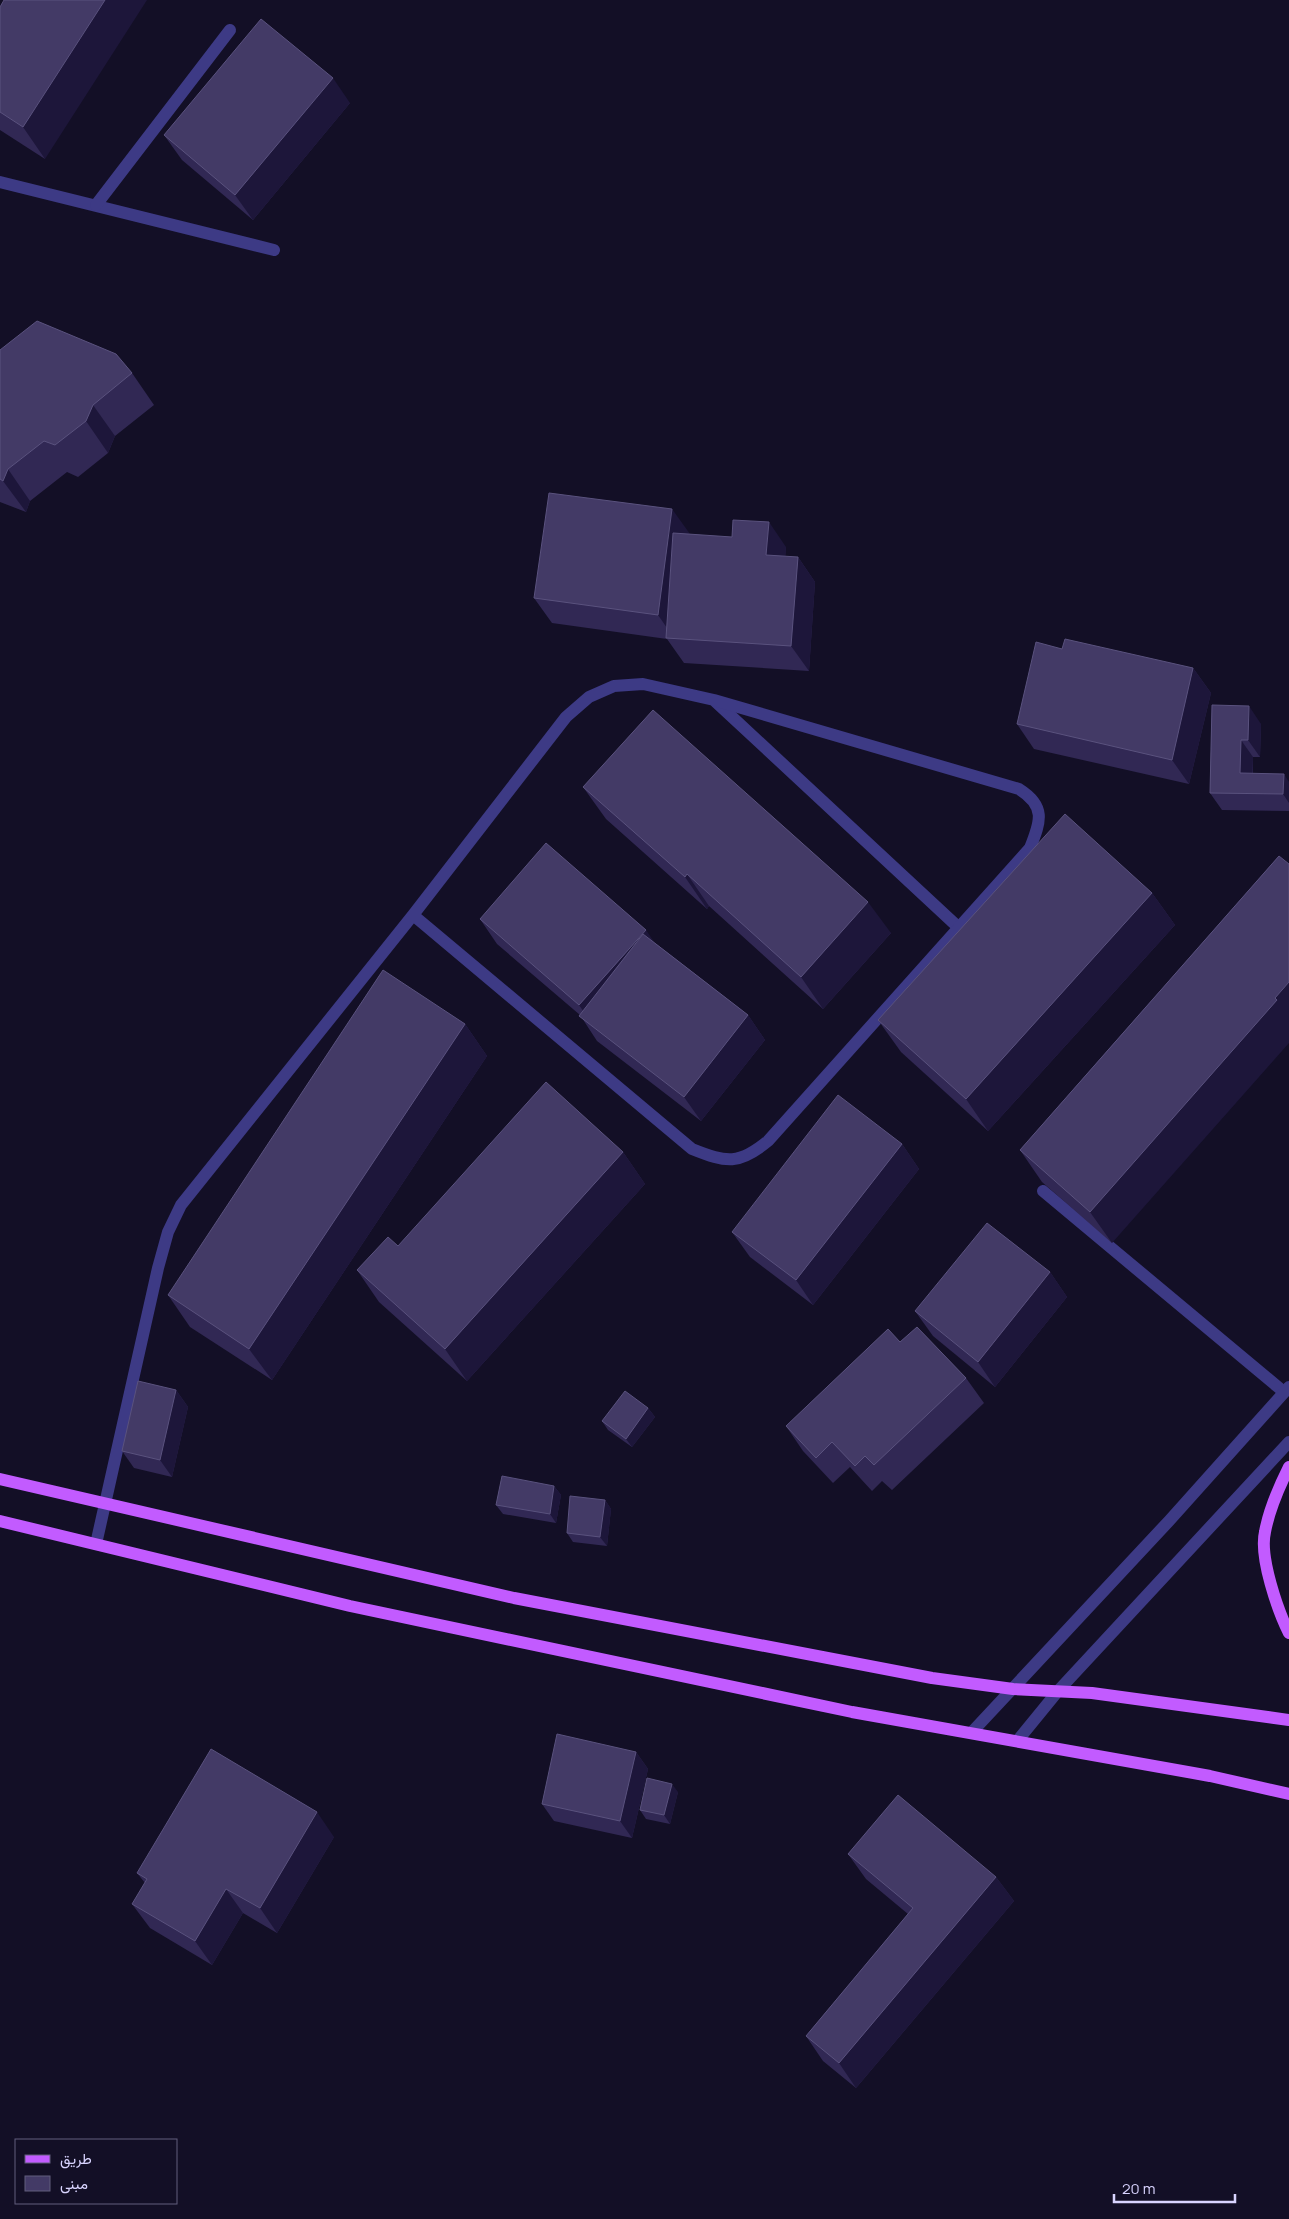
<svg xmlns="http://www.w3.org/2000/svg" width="1289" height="2219" font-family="Manrope,Vazirmatn,sans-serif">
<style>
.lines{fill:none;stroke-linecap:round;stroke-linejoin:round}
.minor{stroke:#3d3a85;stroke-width:12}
.major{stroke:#c25bff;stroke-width:12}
.wall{fill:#312854}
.shaded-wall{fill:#1d163a}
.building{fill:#433a66;stroke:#5a527e}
</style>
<rect width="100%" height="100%" fill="#130f26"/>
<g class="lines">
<g class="minor">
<polyline points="0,182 274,250"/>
<polyline points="96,205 230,30"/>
<polyline points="716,702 958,927"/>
<polyline points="1043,1191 1284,1392"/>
<path d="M 96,1544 L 158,1268 L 168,1232 L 181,1205 L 413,915 L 566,717 L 589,697 L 614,686 L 643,684 L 714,700 L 1019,789 C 1046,806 1041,821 1030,848 L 768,1141 C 739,1165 727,1163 692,1149 L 413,915"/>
<polyline points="972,1732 1169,1521 1289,1387"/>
<polyline points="1018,1740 1058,1691 1289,1442"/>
</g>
<g class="major">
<path d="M 1289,1467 C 1279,1487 1269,1510 1265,1532 C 1259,1557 1278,1611 1289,1633"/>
<polyline points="0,1479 514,1598 932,1678 1013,1689 1092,1693 1289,1720"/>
<polyline points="0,1521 350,1606 852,1712 1210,1776 1289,1794"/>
</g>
</g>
<g class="wall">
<polygon points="0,7 45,159 0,130"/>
<polygon points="350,103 253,220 182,160 164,135"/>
<polygon points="0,350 132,373 154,405 115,436 108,453 78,477 67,472 30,501 26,512 0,502"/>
<polygon points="690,534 786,547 785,557 798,557 815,582 809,671 684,663 667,639 552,623 534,598"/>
<polygon points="1062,649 1193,668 1211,693 1189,784 1034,749 1017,724"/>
<polygon points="1212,705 1261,724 1260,757 1253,757 1253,773 1289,782 1289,811 1222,810 1210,793"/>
<polygon points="583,787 891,933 823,1009 709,906 707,909 606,819"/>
<polygon points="1279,856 1112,1243 1042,1182 1020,1150"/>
<polygon points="1152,893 1175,925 988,1131 901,1052 878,1020"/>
<polygon points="480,919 655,943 748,1015 765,1040 701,1121 597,1041 580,1015 497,944"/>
<polygon points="465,1024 487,1056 272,1380 190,1327 168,1295"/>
<polygon points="902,1144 919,1169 813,1305 750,1257 732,1232"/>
<polygon points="623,1152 645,1184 467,1381 379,1302 357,1270"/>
<polygon points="1050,1272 1067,1297 995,1387 933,1336 915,1311"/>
<polygon points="900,1342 966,1378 984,1403 892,1490 882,1481 872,1491 850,1467 833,1483 803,1451 786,1426"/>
<polygon points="176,1390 188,1407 172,1477 134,1468 122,1451"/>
<polygon points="648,1408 655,1417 632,1447 608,1430 602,1421"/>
<polygon points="554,1486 561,1495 556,1523 503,1514 496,1505"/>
<polygon points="605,1500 611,1509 607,1546 573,1542 567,1533"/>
<polygon points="636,1752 648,1769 632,1838 554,1821 542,1804"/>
<polygon points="678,1792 670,1824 646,1819 640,1810"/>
<polygon points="334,1837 277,1933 243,1913 212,1965 150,1928 132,1904 145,1883 137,1873"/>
<polygon points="848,1854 996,1877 1014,1901 856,2088 823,2061 806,2036 908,1914 866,1879"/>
</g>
<g class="shaded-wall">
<polygon points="105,0 147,0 45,159 23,127"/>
<polygon points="333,78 350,103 253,220 235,195"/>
<polygon points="93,405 115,436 108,453 86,421"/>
<polygon points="8,469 30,501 26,512 3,481"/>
<polygon points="672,509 690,534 674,638 658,615"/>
<polygon points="769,522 786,547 784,580 766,555"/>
<polygon points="798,557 815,582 809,671 791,646"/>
<polygon points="1193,668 1211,693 1189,784 1172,760"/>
<polygon points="1249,706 1261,724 1260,757 1248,740"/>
<polygon points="1241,740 1253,757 1252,790 1240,773"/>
<polygon points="1284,774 1289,782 1289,803 1283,794"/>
<polygon points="687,874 709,906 707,909 685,877"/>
<polygon points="1152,893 1175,925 988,1131 966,1099"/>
<polygon points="868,902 891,933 823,1009 801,977"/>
<polygon points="646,930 663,955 595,1028 579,1005"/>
<polygon points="1289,982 1289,1043 1112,1243 1090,1212"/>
<polygon points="748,1015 765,1040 701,1121 684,1097"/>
<polygon points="465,1024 487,1056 272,1380 249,1349"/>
<polygon points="902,1144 919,1169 813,1305 796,1280"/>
<polygon points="623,1152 645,1184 467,1381 445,1349"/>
<polygon points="1050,1272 1067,1297 995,1387 978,1362"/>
<polygon points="176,1390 188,1407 172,1477 160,1460"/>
<polygon points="648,1408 655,1417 632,1447 626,1439"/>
<polygon points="554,1486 561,1495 556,1523 550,1514"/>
<polygon points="605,1500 611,1509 607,1546 600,1537"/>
<polygon points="636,1752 648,1769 632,1838 620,1821"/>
<polygon points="672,1784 678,1792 670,1824 664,1815"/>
<polygon points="317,1812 334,1837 277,1933 260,1908"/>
<polygon points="996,1877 1014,1901 856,2088 839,2063"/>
<polygon points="226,1889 243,1913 212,1965 195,1941"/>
</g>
<g class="building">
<polygon points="4,0 105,0 23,127 0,112 0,7"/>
<polygon points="261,19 333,78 235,195 164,135"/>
<polygon points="37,321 116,354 132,373 93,405 86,421 55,445 44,441 8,469 3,481 0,479 0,350"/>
<polygon points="549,493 672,509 658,615 534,598"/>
<polygon points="733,520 769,522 766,555 798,557 791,646 666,638 673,533 732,537"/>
<polygon points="1065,639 1193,668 1172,760 1017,724 1036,642 1062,649"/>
<polygon points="1212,705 1249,706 1248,740 1241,740 1240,773 1284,774 1283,794 1210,793"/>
<polygon points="653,710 868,902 801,977 687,874 685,877 583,787"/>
<polygon points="1065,814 1152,893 966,1099 878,1020"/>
<polygon points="546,843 646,930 579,1005 480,919"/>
<polygon points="1279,856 1289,864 1289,982 1275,998 1277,1000 1090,1212 1020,1150"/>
<polygon points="643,934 748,1015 684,1097 579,1016"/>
<polygon points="383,970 465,1024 249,1349 168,1295"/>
<polygon points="546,1082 623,1152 445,1349 357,1270 388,1237 398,1246"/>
<polygon points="838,1095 902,1144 796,1280 732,1232"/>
<polygon points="987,1223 1050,1272 978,1362 915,1311"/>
<polygon points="917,1327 966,1378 874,1465 865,1456 855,1466 832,1442 816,1458 786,1426 888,1329 900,1342"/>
<polygon points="138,1381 176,1390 160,1460 122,1451"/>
<polygon points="625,1391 648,1408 626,1439 602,1421"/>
<polygon points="502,1476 554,1486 550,1514 496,1505"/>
<polygon points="570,1496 605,1500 600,1537 567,1533"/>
<polygon points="557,1734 636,1752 620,1821 542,1804"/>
<polygon points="211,1749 317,1812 260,1908 226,1889 195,1941 132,1904 147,1879 137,1873"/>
<polygon points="647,1778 672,1784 664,1815 640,1810"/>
<polygon points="898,1795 996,1877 839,2063 806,2036 913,1908 848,1854"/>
</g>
<rect x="15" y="2139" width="162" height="65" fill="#130f26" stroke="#625e7d"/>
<rect x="25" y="2155" width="25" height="8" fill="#c25bff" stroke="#625e7d"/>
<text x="60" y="2164" font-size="15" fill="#d9d4ff">طريق</text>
<rect x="25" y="2176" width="25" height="15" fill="#433a66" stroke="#625e7d"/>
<text x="60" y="2189" font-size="15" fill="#d9d4ff">مبنى</text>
<path d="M1114 2194v8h121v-8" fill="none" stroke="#d9d4ff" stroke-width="2.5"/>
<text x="1122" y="2194" font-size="15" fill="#d9d4ff" stroke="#130f26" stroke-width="4" paint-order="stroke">20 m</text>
</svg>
